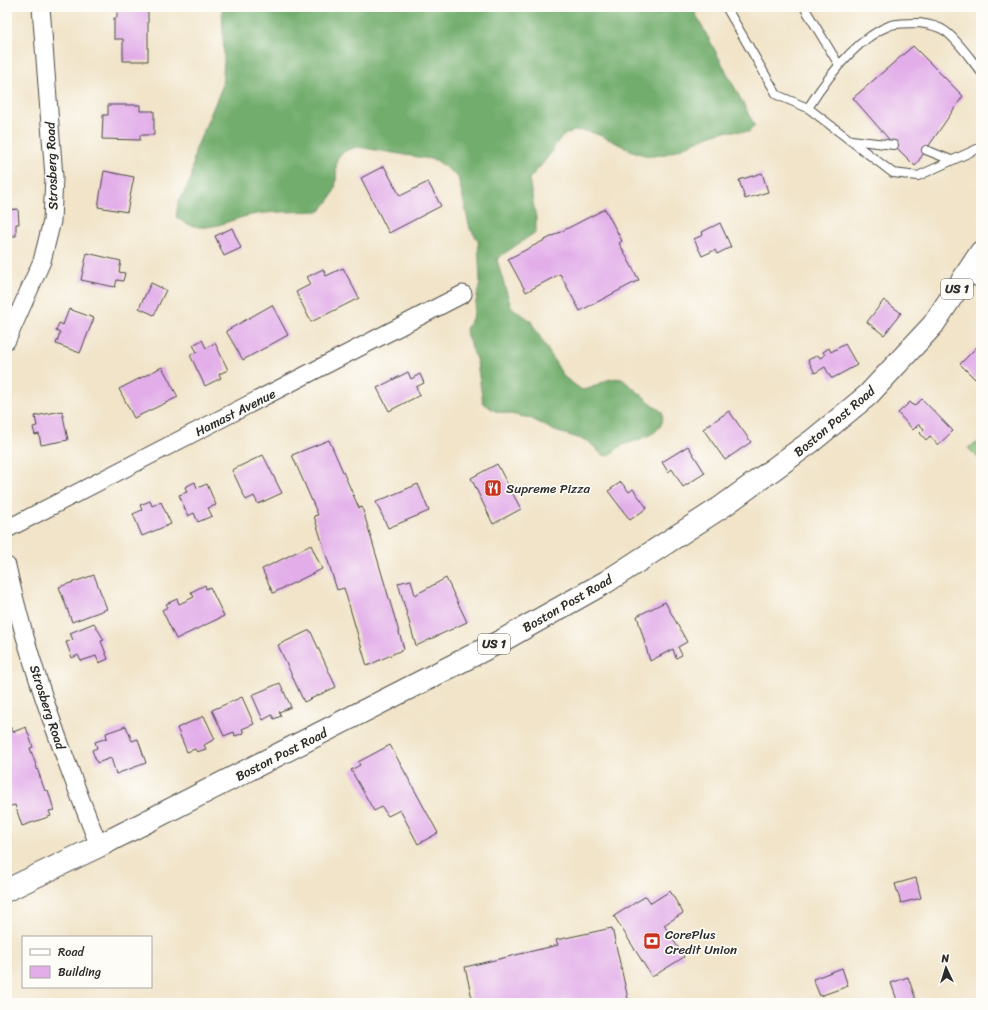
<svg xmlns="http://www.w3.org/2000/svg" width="988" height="1010" font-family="Sriracha,sans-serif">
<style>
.green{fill:#8ec97e;stroke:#5c7a54}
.forest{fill:#72ad6d;stroke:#4e6c4c}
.building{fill:#e2ade9}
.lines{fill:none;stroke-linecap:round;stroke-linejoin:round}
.lane-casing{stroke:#494743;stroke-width:10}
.street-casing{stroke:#494743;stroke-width:19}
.primary-casing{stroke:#494743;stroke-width:24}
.lane{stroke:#fff;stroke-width:8}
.street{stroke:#fff;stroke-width:17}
.primary{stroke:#fff;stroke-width:22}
.labels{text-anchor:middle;stroke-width:3.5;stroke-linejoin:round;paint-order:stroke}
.shield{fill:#fdfcf7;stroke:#6a6a68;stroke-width:1}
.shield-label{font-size:12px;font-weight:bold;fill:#2b2b2b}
.street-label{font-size:13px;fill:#2b2b2b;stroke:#fdfcf7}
.poi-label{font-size:13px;fill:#2b2b2b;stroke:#fdfcf7;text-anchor:start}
</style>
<rect width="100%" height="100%" fill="#fdfcf7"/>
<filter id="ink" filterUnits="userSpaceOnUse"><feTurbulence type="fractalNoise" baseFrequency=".025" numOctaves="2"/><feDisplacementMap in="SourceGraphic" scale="8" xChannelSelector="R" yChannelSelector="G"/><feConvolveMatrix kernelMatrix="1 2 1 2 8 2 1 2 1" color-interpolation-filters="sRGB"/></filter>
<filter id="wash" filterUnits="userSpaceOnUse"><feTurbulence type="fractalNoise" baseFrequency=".012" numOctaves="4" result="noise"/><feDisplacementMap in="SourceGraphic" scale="16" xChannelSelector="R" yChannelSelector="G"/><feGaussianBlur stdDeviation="0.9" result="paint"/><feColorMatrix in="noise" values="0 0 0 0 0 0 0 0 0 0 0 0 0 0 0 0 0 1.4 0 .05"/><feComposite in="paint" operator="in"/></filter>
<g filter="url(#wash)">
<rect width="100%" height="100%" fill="#f1e4c9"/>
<polygon class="green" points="981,441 981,461 968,448"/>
<path class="forest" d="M 222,7 L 692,7 L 754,124 L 754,127 L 749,132 C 740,132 730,130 722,132 C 698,137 677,155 653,156 C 624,156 585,112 559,140 C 554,145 552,153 547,158 C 542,165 535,172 529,179 L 536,218 L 536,232 L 502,255 L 497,260 L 511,307 L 530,320 L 564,377 L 582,390 C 597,389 606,375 622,379 L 662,412 C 668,435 637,439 621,446 C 617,448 613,452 609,456 L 602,455 L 588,441 L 555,431 L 530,418 L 495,411 L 483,403 L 477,362 L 467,336 L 466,329 L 473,317 L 480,282 L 478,240 L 470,229 L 458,177 L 436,160 L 357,147 C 327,155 340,165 335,188 C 333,197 326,204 320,211 C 299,212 271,211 251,215 C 223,221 203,238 176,217 L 178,203 L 191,179 L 195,151 L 222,87 L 224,60 Z"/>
<g id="blocks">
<g class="building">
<polygon points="117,7 148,7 148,61 123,61 123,39 114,39 114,18 117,18"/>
<polygon points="913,46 963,96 915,166 894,145 853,98"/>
<polygon points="108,105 140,105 140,111 154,111 154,135 140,135 140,140 102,139 103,115 108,115"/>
<polygon points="7,137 10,171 7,172"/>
<polygon points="384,166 400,196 428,182 441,206 389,233 361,178"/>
<polygon points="104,171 134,177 127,212 98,207"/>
<polygon points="762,173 768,192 745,199 739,180"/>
<polygon points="18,209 19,224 16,224 16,236 7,236 7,210"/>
<polygon points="605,209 622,241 619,243 639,280 580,311 560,274 526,292 508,259"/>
<polygon points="720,223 731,247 717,254 715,250 702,256 694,239 703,235 702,232"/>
<polygon points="232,228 241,248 224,256 215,236"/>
<polygon points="87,253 121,261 119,272 125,273 123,281 117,280 115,287 81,280"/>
<polygon points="343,268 359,298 311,322 296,292 311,284 307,277 323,269 326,276"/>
<polygon points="151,283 166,290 154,315 139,308"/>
<polygon points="884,300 901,313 884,335 867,322"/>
<polygon points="272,305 288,335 243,360 226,331"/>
<polygon points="69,309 94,318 80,353 56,344 60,333 56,331 59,323 63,325"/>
<polygon points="202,340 206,348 215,343 228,370 219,374 221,378 205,386 190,355 197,352 193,345"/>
<polygon points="981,343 981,373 975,379 960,364"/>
<polygon points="845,344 857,365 833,378 831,378 825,367 815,373 808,360 818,355 820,358 825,355 823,352 829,348 831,352"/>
<polygon points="162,367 178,397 134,418 119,389"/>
<polygon points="408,372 411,379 420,374 424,383 416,387 420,395 389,411 377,388"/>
<polygon points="922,399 953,431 938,445 930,436 926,440 920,433 924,429 919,424 913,430 898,413 910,402 914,406"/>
<polygon points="62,411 68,440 41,445 39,434 35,435 33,427 37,426 35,416"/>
<polygon points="729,411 751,442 725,460 703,429"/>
<polygon points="329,440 359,508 362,507 404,649 367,666 344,588 337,590 314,516 318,515 292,455"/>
<polygon points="688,446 705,473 683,487 672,469 668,472 662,462"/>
<polygon points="263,455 282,493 258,504 254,496 246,500 232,470"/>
<polygon points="497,464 521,509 493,524 471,478"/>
<polygon points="195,482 197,488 207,484 216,505 208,508 212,516 198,522 194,513 188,516 179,495 187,492 185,487"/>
<polygon points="621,482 629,492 633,489 647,508 630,520 608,491"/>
<polygon points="418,484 429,511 388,528 376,502"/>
<polygon points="150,501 152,506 161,502 171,524 142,536 133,514 142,510 140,505"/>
<polygon points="311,545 322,569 273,593 262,569"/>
<polygon points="94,575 107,609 72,622 59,587"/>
<polygon points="446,578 467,622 416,646 398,583 411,580 415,595"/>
<polygon points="205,585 206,589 210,587 224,616 176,639 162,610 168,607 166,604 177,599 179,604 194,597 191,592"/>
<polygon points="665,602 687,642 678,647 682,655 676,658 673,649 650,661 637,616"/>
<polygon points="94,623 104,640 101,641 108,659 99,663 96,656 81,661 78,655 72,658 66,642 73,640 70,633"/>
<polygon points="310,630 336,687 304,702 278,645"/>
<polygon points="280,683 291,707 279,712 281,716 274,719 272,715 263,720 252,695"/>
<polygon points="242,697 254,724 242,729 244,733 235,736 234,732 224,736 212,710"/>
<polygon points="204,716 215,739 204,745 206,749 197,752 195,749 187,752 177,728"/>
<polygon points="126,726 132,741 138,739 146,763 116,774 111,758 97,763 92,750 97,748 95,742 107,738 106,733"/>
<polygon points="26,727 33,747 30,748 45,791 48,790 54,810 49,811 51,816 22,826 15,805 7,807 7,729 12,728 13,732"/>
<polygon points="390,745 438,833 418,844 400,810 388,816 382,807 374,811 351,770 360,765 358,762"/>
<polygon points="916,878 921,898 901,903 895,884"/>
<polygon points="670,891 683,913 664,925 684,957 652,977 614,916 646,896 651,903"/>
<polygon points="612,928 629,1003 473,1003 465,967 558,945 556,940"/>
<polygon points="842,968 848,986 820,996 813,979"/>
<polygon points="908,977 917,1003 889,1003 897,1000 891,983"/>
</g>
</g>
</g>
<g filter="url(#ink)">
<use href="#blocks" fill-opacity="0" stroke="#494743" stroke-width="1"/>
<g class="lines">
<defs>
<g id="lane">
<polyline points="726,7 777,95 808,108"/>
<polyline points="804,7 839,65"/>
<path d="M 981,72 C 971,60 958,40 945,31 C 938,26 927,24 919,23 C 910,23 899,23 891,25 C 856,38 827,78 808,108 L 893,173 L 918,176 L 977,149 L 981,149"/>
<polyline points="851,140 894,145"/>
<polyline points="926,150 951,160"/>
<polyline points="967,275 981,285"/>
</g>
<g id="street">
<polyline points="7,340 42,261 52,221 54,177 41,7"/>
<polyline points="7,529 463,294"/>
<path d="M 7,566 C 28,662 63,755 99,846"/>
</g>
<polyline id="primary" points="7,890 99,846 503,640 606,582 723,506 812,441 868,395 933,325 981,252"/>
</defs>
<use href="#lane" class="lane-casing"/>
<use href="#street" class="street-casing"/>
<use href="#primary" class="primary-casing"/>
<use href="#lane" class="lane"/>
<use href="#street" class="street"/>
<use href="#primary" class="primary"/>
</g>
</g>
<defs>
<symbol id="restaurant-square" viewBox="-11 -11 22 22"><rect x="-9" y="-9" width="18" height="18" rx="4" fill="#c8321e" stroke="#fdfcf7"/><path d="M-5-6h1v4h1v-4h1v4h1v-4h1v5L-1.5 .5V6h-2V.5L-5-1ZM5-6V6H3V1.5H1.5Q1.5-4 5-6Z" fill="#fff"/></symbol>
<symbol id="bank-square" viewBox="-11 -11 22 22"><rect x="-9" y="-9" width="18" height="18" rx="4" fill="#c8321e" stroke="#fdfcf7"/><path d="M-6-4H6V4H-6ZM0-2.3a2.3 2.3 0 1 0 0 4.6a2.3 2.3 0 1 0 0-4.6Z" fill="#fff"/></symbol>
</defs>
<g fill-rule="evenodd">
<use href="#restaurant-square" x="483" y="478" width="20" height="20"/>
<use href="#bank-square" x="642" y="931" width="20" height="20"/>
</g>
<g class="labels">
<g class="shield">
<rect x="941" y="279" width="32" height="20" rx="3"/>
<rect x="478" y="634" width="32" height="20" rx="3"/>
</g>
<g class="shield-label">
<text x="957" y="293">US 1</text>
<text x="494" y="648">US 1</text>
</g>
<g class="street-label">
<text transform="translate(51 166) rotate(-92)" y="5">Strosberg Road</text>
<text transform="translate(235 412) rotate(-27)" y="5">Hamast Avenue</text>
<text transform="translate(834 421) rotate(-40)" y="5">Boston Post Road</text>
<text transform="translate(567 603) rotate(-30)" y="5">Boston Post Road</text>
<text transform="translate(48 707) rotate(72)" y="5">Strosberg Road</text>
<text transform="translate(281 754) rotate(-27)" y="5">Boston Post Road</text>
</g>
<g class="poi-label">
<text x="506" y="493">Supreme Pizza</text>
<text x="665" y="939">CorePlus<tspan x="665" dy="15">Credit Union</tspan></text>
</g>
</g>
<rect width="988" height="1010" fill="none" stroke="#fdfcf7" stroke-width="24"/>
<rect x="22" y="936" width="130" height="52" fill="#fdfcf7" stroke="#a9a8a5"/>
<rect x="30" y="949" width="20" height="6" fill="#ffffff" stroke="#a9a8a5"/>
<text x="58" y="956" font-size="12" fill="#2b2b2b">Road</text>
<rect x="30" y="966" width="20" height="12" fill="#e2ade9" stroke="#a9a8a5"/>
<text x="58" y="976" font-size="12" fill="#2b2b2b">Building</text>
<g transform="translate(946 968) rotate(356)" stroke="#fdfcf7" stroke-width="3" paint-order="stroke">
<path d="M0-3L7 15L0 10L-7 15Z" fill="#2b2b2b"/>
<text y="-6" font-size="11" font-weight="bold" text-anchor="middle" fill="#2b2b2b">N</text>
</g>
</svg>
